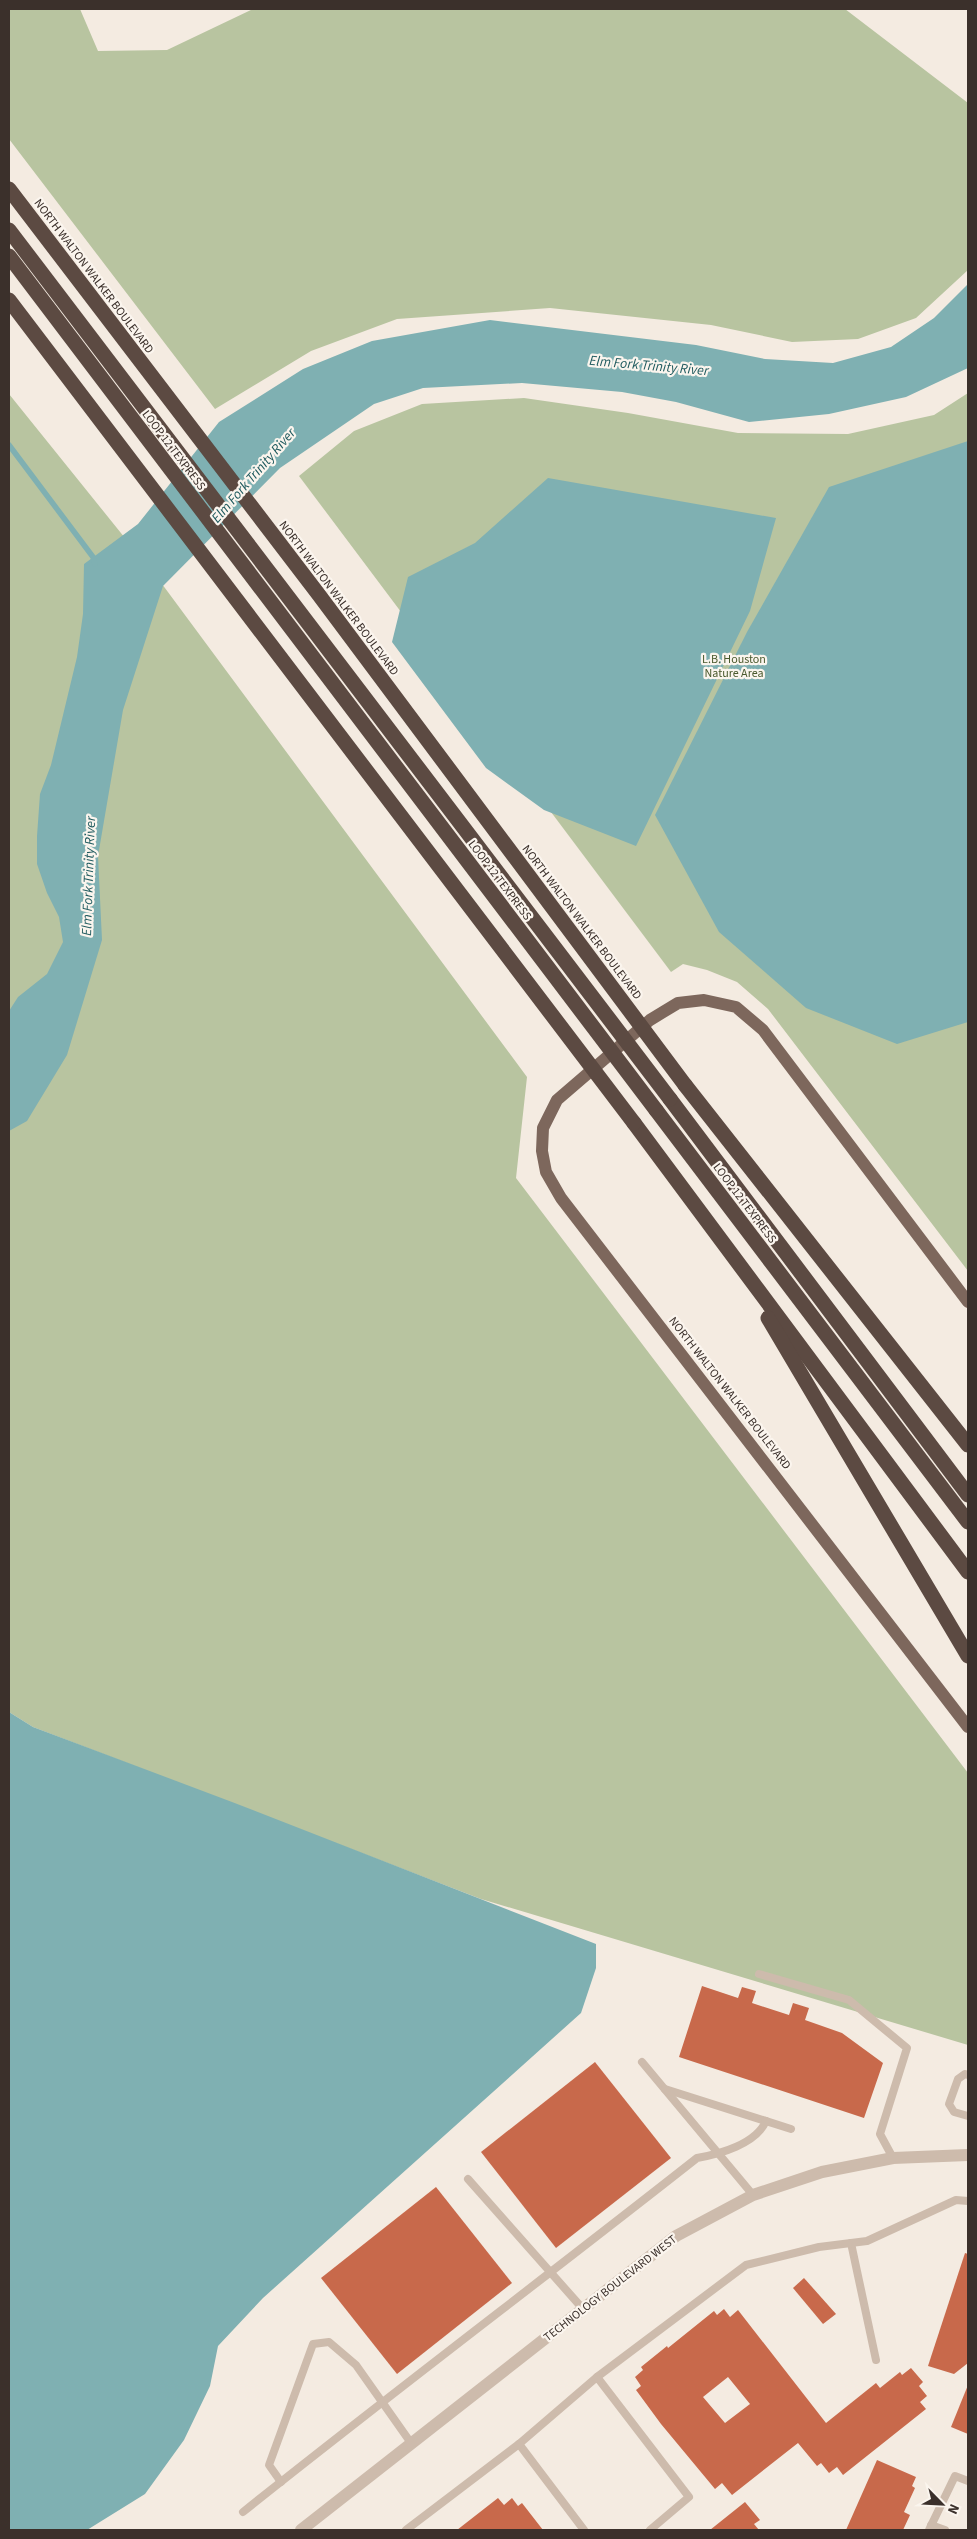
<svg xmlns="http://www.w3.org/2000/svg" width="977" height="2539" font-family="'Source Sans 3',sans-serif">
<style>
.green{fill:#b8c4a0}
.water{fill:#7fb0b2}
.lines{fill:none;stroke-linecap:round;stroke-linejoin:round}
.stream{stroke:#7fb0b2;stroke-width:5.5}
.building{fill:#c8694b;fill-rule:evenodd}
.lane{stroke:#cdbbac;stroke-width:8}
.street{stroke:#cdbbac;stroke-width:12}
.primary{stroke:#7d675c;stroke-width:12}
.highway{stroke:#5c4a42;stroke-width:15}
.highway-bridge{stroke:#5c4a42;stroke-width:15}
.labels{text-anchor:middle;stroke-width:4.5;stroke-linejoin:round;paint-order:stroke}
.street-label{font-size:12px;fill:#3b302b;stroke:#fbf5ee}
.park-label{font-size:12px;fill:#4a5a2e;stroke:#fbf5ee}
.water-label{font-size:14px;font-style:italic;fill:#1f5a5e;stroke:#fbf5ee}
</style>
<rect width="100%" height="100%" fill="#f4ebe1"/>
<g class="green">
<polygon points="9,9 80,9 98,51 167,50 253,9 845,9 968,103 968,270 916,318 858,339 792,342 711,325 550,308 397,319 311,351 215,409 9,139"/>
<polygon points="968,393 968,1271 768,1009 737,982 707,970 683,964 671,972 299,476 354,431 422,404 524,398 628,413 738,433 848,434 934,415"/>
<polygon points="9,394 162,584 527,1077 516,1178 968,1773 968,2045 481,1899 33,1727 9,1712"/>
</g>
<g class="water">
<polygon points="968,284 968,368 906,397 829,414 749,422 676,402 622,392 522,383 423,388 374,404 280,468 163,586 123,710 98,856 102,940 67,1055 27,1121 9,1131 9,1011 18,997 47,974 63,942 59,917 47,893 37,864 37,836 40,794 51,765 77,657 83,614 84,564 138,524 219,422 303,369 372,341 490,320 696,345 765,359 833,363 891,347 934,318"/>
<polygon points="968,441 968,1022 897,1044 806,1008 719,932 655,815 747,632 829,487"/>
<polygon points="548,478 776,518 750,611 636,846 544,810 486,768 392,642 408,577 475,543"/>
<polygon points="9,1712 33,1727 232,1802 596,1944 596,1968 581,2013 263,2298 218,2346 210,2386 184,2440 145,2494 87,2530 9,2530"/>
</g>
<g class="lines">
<polyline class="stream" points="9,445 93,557 95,564"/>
</g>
<g class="building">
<polygon points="702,1986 738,1998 742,1987 756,1991 752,2003 789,2015 793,2003 809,2008 805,2020 842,2033 883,2063 864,2118 679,2057"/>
<polygon points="595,2062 671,2158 556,2248 481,2152"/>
<polygon points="436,2187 512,2283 397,2374 321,2278"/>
<polygon points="965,2253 968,2254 968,2363 954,2374 928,2366"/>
<polygon points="804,2278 836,2314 823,2324 793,2288"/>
<path d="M 724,2309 L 730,2317 L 738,2310 L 826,2423 L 876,2383 L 880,2388 L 900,2372 L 902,2375 L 911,2368 L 923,2382 L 919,2386 L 927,2396 L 920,2402 L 926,2409 L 843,2475 L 837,2467 L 829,2473 L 821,2463 L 817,2466 L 798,2443 L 732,2495 L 722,2483 L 715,2489 L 661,2424 L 636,2390 L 641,2386 L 635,2377 L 643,2370 L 641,2367 L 667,2346 L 668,2348 L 714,2311 L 717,2315 ZM 728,2377 L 750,2404 L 725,2423 L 703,2397 Z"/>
<polygon points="968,2385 968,2434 951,2427"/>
<polygon points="877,2460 916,2477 912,2486 915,2488 904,2512 910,2515 903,2530 846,2530"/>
<polygon points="498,2498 504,2505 512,2498 518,2506 522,2503 543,2530 457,2530"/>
<polygon points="745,2502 760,2520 754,2524 759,2530 710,2530"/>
</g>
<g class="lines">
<g class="lane">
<polyline points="759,1974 849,2000 907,2048 880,2134 893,2158"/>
<polyline points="642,2062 753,2195"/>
<polyline points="968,2075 965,2074 958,2079 949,2104 954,2112 968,2116"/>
<polyline points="665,2089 791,2129"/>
<polyline points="468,2179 583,2309"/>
<polyline points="851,2243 876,2360"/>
<polyline points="597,2377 746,2265 819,2247 867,2241 956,2200 968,2201"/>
<polyline points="519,2444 584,2530"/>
<polyline points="281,2482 269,2465 313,2344 329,2342 356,2365 411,2443"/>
<path d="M 243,2512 C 393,2392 546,2277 697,2158 C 720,2154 756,2144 766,2121"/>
<polyline points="931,2525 945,2530"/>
<polyline points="406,2530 519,2444 597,2377 689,2497 650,2530"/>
<polyline points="929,2530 955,2476 968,2481"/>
</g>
<polyline class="street" points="301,2530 676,2236 753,2195 822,2172 893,2158 968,2155"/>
<polyline class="primary" points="968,1302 763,1030 736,1007 704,1000 678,1003 650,1020 557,1100 543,1128 542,1151 546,1172 561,1198 968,1727"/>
<g class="highway">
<polyline points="685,1085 968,1445"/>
<polyline points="670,1099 968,1495"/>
<polyline points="656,1110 968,1522"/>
<polyline points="634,1123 968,1572"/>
<polyline points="768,1318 968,1656"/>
</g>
<g class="highway-bridge">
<polyline points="9,189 319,595 685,1085"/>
<polyline points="9,230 670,1099"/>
<polyline points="9,256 656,1110"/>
<polyline points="9,300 634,1123"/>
</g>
</g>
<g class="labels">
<g class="street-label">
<text transform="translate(94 276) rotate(53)" y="4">NORTH WALTON WALKER BOULEVARD</text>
<text transform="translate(174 450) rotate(53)" y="4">LOOP 12 TEXPRESS</text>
<text transform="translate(339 598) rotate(53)" y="4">NORTH WALTON WALKER BOULEVARD</text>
<text transform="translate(500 880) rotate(53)" y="4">LOOP 12 TEXPRESS</text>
<text transform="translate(582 922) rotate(53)" y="4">NORTH WALTON WALKER BOULEVARD</text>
<text transform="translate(745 1203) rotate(53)" y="4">LOOP 12 TEXPRESS</text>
<text transform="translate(730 1393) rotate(52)" y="4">NORTH WALTON WALKER BOULEVARD</text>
<text transform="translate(610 2288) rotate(-38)" y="4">TECHNOLOGY BOULEVARD WEST</text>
</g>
<g class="park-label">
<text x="734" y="663">L.B. Houston<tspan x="734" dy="14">Nature Area</tspan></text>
</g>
<g class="water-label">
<text transform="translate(649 365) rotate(5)" y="5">Elm Fork Trinity River</text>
<text transform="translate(253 475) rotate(-49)" y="5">Elm Fork Trinity River</text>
<text transform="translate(88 876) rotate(-88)" y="5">Elm Fork Trinity River</text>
</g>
</g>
<rect width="977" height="2539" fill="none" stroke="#3b302b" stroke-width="20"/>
<g transform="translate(942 2504) rotate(114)" stroke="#fbf5ee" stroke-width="4" paint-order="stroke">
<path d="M0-4L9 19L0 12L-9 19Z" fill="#3b302b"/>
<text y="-8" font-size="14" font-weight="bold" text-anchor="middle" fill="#3b302b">N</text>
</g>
</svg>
